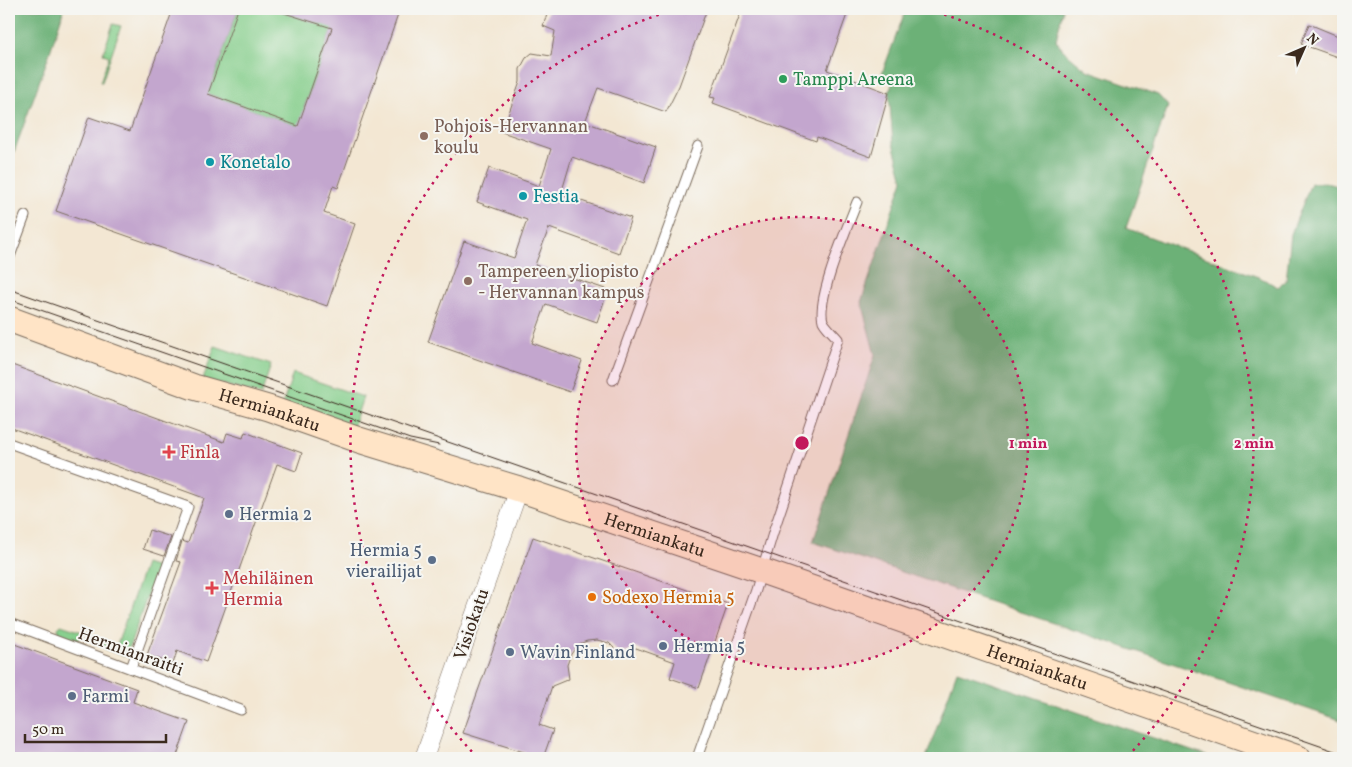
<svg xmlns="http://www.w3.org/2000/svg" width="1352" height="767" font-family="Vollkorn,serif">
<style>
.green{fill:#85ce8b;stroke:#607c54}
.forest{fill:#6cb177;stroke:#546e4a}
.building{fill:#c3a6ce}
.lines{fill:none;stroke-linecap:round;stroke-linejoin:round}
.lane-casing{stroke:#7b6c5d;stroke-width:11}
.street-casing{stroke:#7b6c5d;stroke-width:19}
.secondary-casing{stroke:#7b6c5d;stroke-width:27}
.lane{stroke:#fff;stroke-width:9}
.street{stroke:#fff;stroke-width:18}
.secondary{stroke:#ffe4c6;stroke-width:25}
.tram{stroke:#3b2a1e;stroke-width:1}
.ring{fill:none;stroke:#c2185b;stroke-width:2.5;stroke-dasharray:2.5 5}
.leisure-dot{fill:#2e9e5b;stroke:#f6f6f2;stroke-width:2}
.education-dot{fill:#8d6e63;stroke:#f6f6f2;stroke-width:2}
.culture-dot{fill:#0f9aa8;stroke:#f6f6f2;stroke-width:2}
.health-dot{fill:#e0444e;stroke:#f6f6f2;stroke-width:2}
.service-dot{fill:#5c6f8a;stroke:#f6f6f2;stroke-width:2}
.food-dot{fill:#e8710a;stroke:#f6f6f2;stroke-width:2}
.labels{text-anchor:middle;stroke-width:4;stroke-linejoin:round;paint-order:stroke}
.leisure-label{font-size:18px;fill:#27864d;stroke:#f6f6f2;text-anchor:start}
.education-label{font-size:18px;fill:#785e54;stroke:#f6f6f2;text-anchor:start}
.culture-label{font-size:18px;fill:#0d838f;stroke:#f6f6f2;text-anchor:start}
.street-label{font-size:18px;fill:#3b2a1e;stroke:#f6f6f2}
.health-label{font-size:18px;fill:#be3a42;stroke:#f6f6f2;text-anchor:start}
.service-label{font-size:18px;fill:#4e5e75;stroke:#f6f6f2;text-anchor:start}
.food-label{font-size:18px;fill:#c56008;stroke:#f6f6f2;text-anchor:start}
.centre{fill:#c2185b;stroke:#f6f6f2;stroke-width:2.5}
.ring-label{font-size:15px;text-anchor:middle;font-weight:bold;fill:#c2185b;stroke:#f6f6f2;stroke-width:4;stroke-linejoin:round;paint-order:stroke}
</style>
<rect width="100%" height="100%" fill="#f6f6f2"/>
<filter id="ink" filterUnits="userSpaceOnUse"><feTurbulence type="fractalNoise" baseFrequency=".02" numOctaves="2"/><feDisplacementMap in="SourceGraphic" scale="10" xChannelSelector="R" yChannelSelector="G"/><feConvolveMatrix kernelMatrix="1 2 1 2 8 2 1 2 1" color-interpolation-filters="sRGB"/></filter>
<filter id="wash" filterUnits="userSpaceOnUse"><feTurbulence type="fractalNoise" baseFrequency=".0096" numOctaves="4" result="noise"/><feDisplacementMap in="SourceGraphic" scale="20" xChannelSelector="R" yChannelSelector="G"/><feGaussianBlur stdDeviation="1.12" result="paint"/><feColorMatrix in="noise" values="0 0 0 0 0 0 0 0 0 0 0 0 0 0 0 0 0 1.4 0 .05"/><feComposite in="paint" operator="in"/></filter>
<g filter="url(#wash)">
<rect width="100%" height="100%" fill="#f3e7d3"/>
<g class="green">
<polygon points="238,9 335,9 349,14 332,29 304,108 314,113 308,130 199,91 213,81"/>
<polygon points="113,24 121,26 102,82 100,82 109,56 103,54"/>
<polygon points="215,346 271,365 261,395 203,379"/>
<polygon points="293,373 363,397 353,427 283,403"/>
<polygon points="145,564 157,568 127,654 125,656 105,649 103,647 104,644 108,643 117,645"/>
<polygon points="61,625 82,632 82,637 77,640 59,634 58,628"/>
</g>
<g class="forest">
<polygon points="9,9 64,9 49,55 9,166"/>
<polygon points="906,9 1063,9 1056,40 1063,50 1087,70 1158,95 1168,106 1126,228 1261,278 1278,287 1286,281 1291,234 1311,183 1330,183 1343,189 1343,721 813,542 875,355 861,302 903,180 893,143 889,93 893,81 881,76"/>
<polygon points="957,671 1212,758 926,758"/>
</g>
<g id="blocks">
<g class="building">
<polygon points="173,9 238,9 208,94 298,126 332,28 281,12 282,9 400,9 338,188 333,186 324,213 355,224 327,306 56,211 89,117 130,131"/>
<polygon points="549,9 707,9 679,86 666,112 598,88 585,122 656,147 644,183 572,157 561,194 631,218 619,253 549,228 535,265 608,290 597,322 546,304 532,343 582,361 570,392 428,342 464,241 514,258 527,220 477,202 489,168 539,186 551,149 502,132 520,82 520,69 526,58 532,53 551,56 555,31 543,26"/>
<polygon points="742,9 849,9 827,70 889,93 871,157 817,137 816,141 713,103 715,98 710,97"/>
<polygon points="1309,24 1343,38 1343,59 1301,44"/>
<polygon points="12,365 224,442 227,433 243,438 245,432 302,453 296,471 277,464 206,662 177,651 173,664 147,655 181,562 176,561 182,541 188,543 204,498 9,427 9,374"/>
<polygon points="149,530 171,537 164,556 143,549"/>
<polygon points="533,537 728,604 699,688 670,678 675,662 636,648 620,654 609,643 597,640 587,641 579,644 571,654 567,665 569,679 552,686 539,725 553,730 543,758 463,733"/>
<polygon points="9,642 137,689 133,702 189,722 176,758 9,758"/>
</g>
</g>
</g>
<g filter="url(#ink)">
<use href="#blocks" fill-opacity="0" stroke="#7b6c5d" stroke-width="1"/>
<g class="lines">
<defs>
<g id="lane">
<polyline points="9,259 25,216"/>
<polyline points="613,380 698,146"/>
<polyline points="9,443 188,507 131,668"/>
<polyline points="9,623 241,710"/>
<path d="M 697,758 L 756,590 L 773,533 L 838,339 C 834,334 826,327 823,321 C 816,298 848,226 857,202"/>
</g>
<polyline id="street" points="424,758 519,489"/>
<g id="secondary">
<path id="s1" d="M 9,319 L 194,387 L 268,408 L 359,440 L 519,489 L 762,571 L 1298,758"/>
</g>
</defs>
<use href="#lane" class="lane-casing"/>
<use href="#street" class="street-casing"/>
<use href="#secondary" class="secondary-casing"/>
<use href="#lane" class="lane"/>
<use href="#street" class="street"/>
<use href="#secondary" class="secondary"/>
<g class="tram">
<polyline points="9,289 1343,754"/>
<polyline points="9,299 410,439 439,445"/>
</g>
</g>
</g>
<circle cx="802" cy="443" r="226" fill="#c2185b" fill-opacity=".12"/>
<g class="ring">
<circle cx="802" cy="443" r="226"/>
<path d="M477 757A452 452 0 0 1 674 10M930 10A452 452 0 0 1 1127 757"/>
</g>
<circle class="leisure-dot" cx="783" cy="79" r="5"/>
<g class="education-dot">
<circle cx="424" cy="136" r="5"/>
<circle cx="468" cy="281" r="5"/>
</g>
<g class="culture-dot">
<circle cx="210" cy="162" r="5"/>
<circle cx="523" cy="196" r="5"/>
</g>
<g class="health-dot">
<path d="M166.5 444.5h5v5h5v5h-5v5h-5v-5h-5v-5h5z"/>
<path d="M209.5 580.5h5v5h5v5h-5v5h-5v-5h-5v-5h5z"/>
</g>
<g class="service-dot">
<circle cx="229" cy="514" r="5"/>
<circle cx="432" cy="560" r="5"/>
<circle cx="663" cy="646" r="5"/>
<circle cx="510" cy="652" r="5"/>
<circle cx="72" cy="696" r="5"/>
</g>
<circle class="food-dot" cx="592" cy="597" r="5"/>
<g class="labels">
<g class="leisure-label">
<text x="793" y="85">Tamppi Areena</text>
</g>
<g class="education-label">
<text x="434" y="132">Pohjois-Hervannan<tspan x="434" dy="21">koulu</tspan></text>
<text x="478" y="277">Tampereen yliopisto<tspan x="478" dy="21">- Hervannan kampus</tspan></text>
</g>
<g class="culture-label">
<text x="220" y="168">Konetalo</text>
<text x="533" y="202">Festia</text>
</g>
<g class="street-label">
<text dy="6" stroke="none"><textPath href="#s1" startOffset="276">Hermiankatu</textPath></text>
<text dy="6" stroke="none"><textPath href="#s1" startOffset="681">Hermiankatu</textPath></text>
<text transform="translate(471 624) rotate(-71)" y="6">Visiokatu</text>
<text transform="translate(131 651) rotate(20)" y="6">Hermianraitti</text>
<text dy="6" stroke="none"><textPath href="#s1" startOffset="1086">Hermiankatu</textPath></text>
</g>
<g class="health-label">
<text x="180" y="458">Finla</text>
<text x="223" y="584">Mehiläinen<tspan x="223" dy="21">Hermia</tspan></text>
</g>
<g class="service-label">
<text x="239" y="520">Hermia 2</text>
<text x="422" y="556" text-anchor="end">Hermia 5<tspan x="422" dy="21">vierailijat</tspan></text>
<text x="673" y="652">Hermia 5</text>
<text x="520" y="658">Wavin Finland</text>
<text x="82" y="702">Farmi</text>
</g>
<g class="food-label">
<text x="602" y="603">Sodexo Hermia 5</text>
</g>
</g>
<circle cx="802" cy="443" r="8" class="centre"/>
<g class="ring-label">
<text x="1028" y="448">1 min</text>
<text x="1254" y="448">2 min</text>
</g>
<rect width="1352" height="767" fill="none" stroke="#f6f6f2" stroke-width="30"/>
<g transform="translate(1304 48) rotate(45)" stroke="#f6f6f2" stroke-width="4" paint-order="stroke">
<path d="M0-4L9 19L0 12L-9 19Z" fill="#3b2a1e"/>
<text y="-8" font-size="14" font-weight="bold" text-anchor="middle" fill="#3b2a1e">N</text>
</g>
<path d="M25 734v8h141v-8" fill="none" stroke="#3b2a1e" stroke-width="2.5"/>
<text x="32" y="734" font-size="15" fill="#3b2a1e" stroke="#f6f6f2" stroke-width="4" paint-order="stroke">50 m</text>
</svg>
